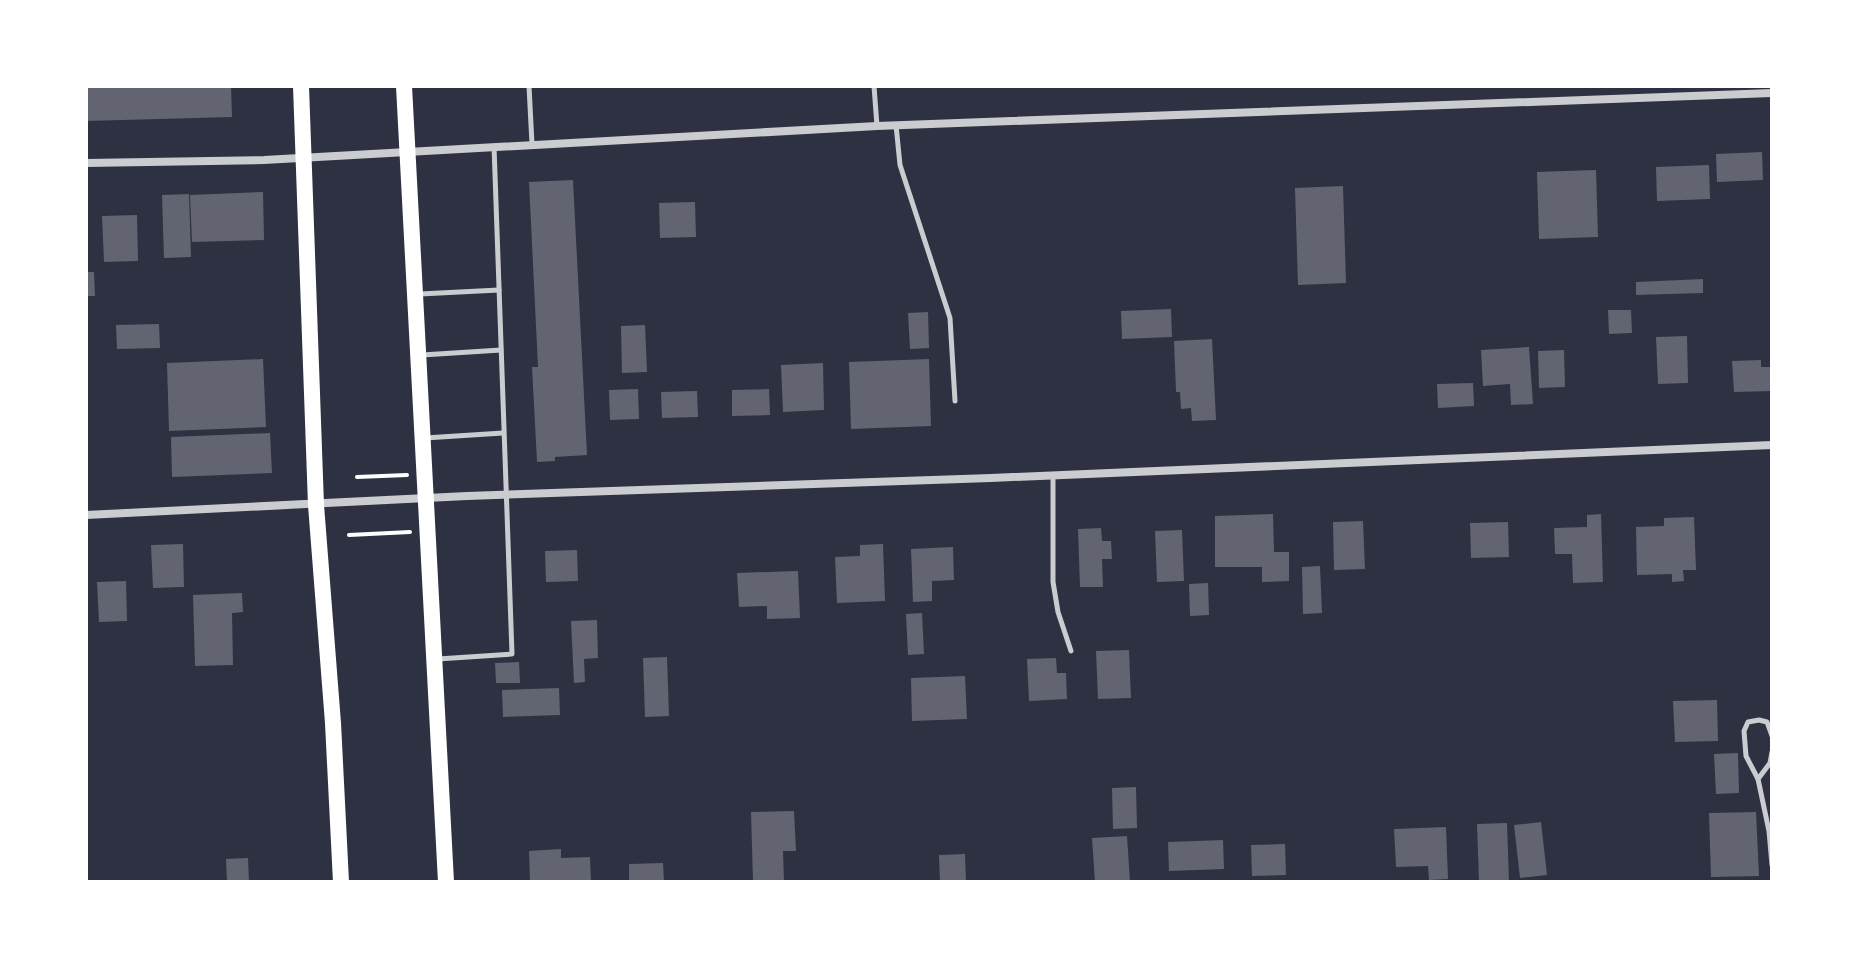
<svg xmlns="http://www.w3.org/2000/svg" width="1858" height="968" font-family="Figtree,sans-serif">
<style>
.building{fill:#626471}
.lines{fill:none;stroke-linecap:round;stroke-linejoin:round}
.path{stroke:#fff;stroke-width:4}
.service{stroke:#caccd0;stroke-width:5}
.minor{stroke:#caccd0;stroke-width:8}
.primary{stroke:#fff;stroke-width:16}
</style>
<rect width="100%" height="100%" fill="#2d3142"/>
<g class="building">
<polygon points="86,86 231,86 232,117 86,121"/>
<polygon points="1762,152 1763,180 1717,182 1716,154"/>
<polygon points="1709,165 1710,199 1657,201 1656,167"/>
<polygon points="1596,170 1598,237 1539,239 1537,172"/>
<polygon points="573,180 587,455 555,457 555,461 537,462 532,367 538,367 529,182"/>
<polygon points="1343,186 1346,283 1298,285 1295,188"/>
<polygon points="263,192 264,240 192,242 190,195"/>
<polygon points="189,194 191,257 164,258 162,195"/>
<polygon points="695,202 696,237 660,238 659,203"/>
<polygon points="137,215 138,261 104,262 102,216"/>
<polygon points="86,272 94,272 95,296 86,296"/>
<polygon points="1703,279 1703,293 1636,295 1636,282"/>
<polygon points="1171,309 1172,337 1122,339 1121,311"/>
<polygon points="1608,310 1631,310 1632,333 1609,334"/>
<polygon points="928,312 929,348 910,349 908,313"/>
<polygon points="159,324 160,348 117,349 116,325"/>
<polygon points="645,325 647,372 622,373 621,326"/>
<polygon points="1687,336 1688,383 1658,384 1656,337"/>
<polygon points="1212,339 1216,420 1192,421 1191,408 1181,409 1180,392 1176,392 1174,341"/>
<polygon points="1529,347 1533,404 1511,405 1510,384 1483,386 1481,350"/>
<polygon points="1564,350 1565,387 1539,388 1538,351"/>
<polygon points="263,359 266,427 169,431 167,363"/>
<polygon points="929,359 931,426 851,429 849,362"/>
<polygon points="1761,360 1761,367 1772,367 1772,391 1734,392 1732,361"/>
<polygon points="823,363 824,410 783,412 781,365"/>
<polygon points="1473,383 1474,406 1438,408 1437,384"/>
<polygon points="638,389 639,419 610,420 609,390"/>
<polygon points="769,389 770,415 732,416 732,390"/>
<polygon points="697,391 698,417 662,418 661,392"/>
<polygon points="270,433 272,473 172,477 171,437"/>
<polygon points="1273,514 1274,552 1289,552 1289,581 1262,582 1262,567 1215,567 1215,516"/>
<polygon points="1601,514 1603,582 1573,583 1572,554 1555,554 1554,528 1587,527 1587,515"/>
<polygon points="1694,517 1696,570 1683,570 1684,581 1672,582 1672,574 1637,575 1636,527 1664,526 1664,518"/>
<polygon points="1363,521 1365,569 1334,570 1333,522"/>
<polygon points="1508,522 1509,557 1471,558 1470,523"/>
<polygon points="1101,528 1102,541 1111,541 1112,559 1102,559 1103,587 1080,587 1078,529"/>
<polygon points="1182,530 1184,581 1157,582 1155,531"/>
<polygon points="183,544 184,587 153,588 151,545"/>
<polygon points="883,544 885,601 837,603 835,557 860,556 860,545"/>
<polygon points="953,547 954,580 932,581 932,601 913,602 911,549"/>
<polygon points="577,550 578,581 546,582 545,551"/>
<polygon points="1320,566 1322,613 1303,614 1302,567"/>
<polygon points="798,571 800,618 767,619 767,606 739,607 737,573"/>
<polygon points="126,581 127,621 99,622 97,582"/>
<polygon points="1208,583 1209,615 1190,616 1189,584"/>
<polygon points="242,593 243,612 232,613 233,665 195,666 193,595"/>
<polygon points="922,613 924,654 908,655 906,614"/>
<polygon points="597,620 598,658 584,659 585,682 574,683 571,621"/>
<polygon points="1129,650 1131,698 1098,699 1096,651"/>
<polygon points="667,657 669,716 645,717 643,658"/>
<polygon points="1056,658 1057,673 1066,673 1067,699 1029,701 1027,659"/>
<polygon points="519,662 520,683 496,683 495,663"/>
<polygon points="965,676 967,719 912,721 911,678"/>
<polygon points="559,688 560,715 503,717 502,690"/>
<polygon points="1717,700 1718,741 1675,742 1673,701"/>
<polygon points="1738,753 1739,793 1716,794 1714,754"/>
<polygon points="1136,787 1137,828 1113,829 1112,788"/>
<polygon points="794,811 796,851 783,851 784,882 753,882 751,812"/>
<polygon points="1756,812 1759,876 1711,877 1709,813"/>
<polygon points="1541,822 1547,875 1520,878 1514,825"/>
<polygon points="1507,823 1509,882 1479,882 1477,824"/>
<polygon points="1446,827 1448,879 1429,880 1428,866 1396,867 1394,829"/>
<polygon points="1127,836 1130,882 1095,882 1092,838"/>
<polygon points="1223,840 1224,869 1169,871 1168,842"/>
<polygon points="1285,844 1286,875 1252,876 1251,845"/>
<polygon points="561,849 561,858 590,857 591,882 530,882 529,851"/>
<polygon points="965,854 966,882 940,882 939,855"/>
<polygon points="248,858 249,882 227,882 226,859"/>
<polygon points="663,863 664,882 629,882 629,864"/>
</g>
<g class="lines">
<g class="path">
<polyline points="357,477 407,475"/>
<polyline points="349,535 410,532"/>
</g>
<g class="service">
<polyline points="529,86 532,144"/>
<polyline points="874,86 877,126"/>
<polyline points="896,125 900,165 950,318 955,401"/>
<polyline points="420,294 499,290"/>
<polyline points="422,355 501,350"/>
<polyline points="425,438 503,433"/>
<polyline points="1053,476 1053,582 1058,612 1071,651"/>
<polyline points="438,659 512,654 494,146"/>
<polyline points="1772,736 1767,722 1759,720 1748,722 1744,731 1746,756 1758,779 1769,831 1772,865"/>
<polyline points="1758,779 1770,763 1772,752"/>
</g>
<g class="minor">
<polyline points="86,163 264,160 877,126 1772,93"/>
<polyline points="86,515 467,496 991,478 1772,445"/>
</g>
<g class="primary">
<polyline points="301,86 316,505 333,723 341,882"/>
<polyline points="404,86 446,882"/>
</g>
</g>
<rect width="1858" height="968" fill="none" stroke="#ffffff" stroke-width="176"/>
</svg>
